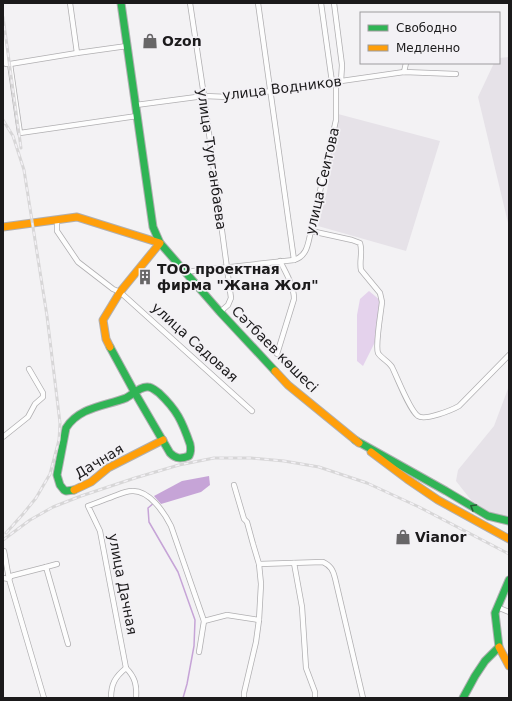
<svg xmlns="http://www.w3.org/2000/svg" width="512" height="701" font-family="'DejaVu Sans',sans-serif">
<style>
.built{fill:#e6e2e8}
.green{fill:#e4d2ec}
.water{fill:#c6a4d7}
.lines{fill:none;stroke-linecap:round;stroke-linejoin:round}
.stream{stroke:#c6a4d7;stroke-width:1.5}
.street-casing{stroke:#b0afb1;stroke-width:6}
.fast-casing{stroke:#b0afb1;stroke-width:9}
.slow-casing{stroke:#b0afb1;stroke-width:9}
.street{stroke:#fdfdfd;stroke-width:4.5}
.fast{stroke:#30b455;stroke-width:7}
.slow{stroke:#ff9f0a;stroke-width:7}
.rail-casing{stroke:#d7d6d7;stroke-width:3}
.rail{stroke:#f3f1f5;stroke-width:1.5;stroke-dasharray:4.5;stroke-linecap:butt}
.oneway{stroke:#245f35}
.labels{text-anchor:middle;stroke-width:3.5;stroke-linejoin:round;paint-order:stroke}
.poi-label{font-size:14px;font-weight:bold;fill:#1b1a1b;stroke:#f3f1f5;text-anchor:start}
.street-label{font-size:14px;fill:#1b1a1b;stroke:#f3f1f5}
</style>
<rect width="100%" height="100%" fill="#f3f2f4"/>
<g class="built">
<polygon points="509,57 509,227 478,97 494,63 499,63 499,58"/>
<polygon points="338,114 440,141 406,251 318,226 327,191"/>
<polygon points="509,386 509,517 489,512 471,500 456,481 458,470 494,426"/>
</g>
<polygon class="green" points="369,291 381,301 377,338 363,366 357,361 357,315 360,299"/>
<polygon class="water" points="209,476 210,485 201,492 161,504 154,496 182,481"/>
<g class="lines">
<polyline class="stream" points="155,502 148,508 149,522 178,572 195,620 194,646 187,684 183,698"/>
<defs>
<g id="street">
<polyline points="70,3 77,53"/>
<polyline points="190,3 204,96 231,298 228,305 220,312"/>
<polyline points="258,3 294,260"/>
<polyline points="321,3 332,82"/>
<polyline points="334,3 342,65 341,81"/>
<polyline points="3,35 6,64 10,64 20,133 137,116"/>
<polyline points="10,64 77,53 127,46"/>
<polyline points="404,72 406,63"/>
<polyline points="136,105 204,96 229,97 404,72 456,74"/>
<polyline points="57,219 57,231 78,262 113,289 120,292 252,411"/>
<path d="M 311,231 L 352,240 L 360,243 C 363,252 359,261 361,270 L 380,293 L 382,302 C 381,312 375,345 378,353 C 381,358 388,361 392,367 C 397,377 410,411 418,416 C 425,421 452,410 459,406 L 509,355"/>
<path d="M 184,272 L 294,260 C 308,256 308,242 311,231 L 336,120 L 336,82"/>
<path d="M 277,354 L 294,299 C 294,286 286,273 280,261"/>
<polyline points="3,437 28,417 35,404 43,397 43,393 29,369"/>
<polyline points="234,485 244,519 247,522 253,544 259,564 261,584 259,620 256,642 244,693 244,698"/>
<polyline points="4,551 9,579"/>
<polyline points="294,563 302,607 306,668 315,692 315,698"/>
<path d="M 259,564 L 323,562 C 331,566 333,570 335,578 L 363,698"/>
<polyline points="46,567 57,564"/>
<polyline points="3,578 9,579 44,698"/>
<polyline points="9,579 11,576 46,567 68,644"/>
<polyline points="497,607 509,612"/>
<polyline points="204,621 227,615 259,620"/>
<path d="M 126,668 L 100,531 L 88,506 C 98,502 107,499 117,495 C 122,493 127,491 132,491 C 149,490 164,512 171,526 L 204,621 L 199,652"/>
<path d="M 111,698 C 111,684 115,677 126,668 C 135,677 137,685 136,698"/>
</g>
<g id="fast">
<polyline points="121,3 153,227 160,243 220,312 275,371"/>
<polyline points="355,440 446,491 488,516 509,521"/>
<path d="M 74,490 L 66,491 L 64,490 L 60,485 L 57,475 L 66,428 C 79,407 105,406 126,398 C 132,395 141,386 148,387 C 152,387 156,391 159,393 C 177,410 182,421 190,444 C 191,448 191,452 189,456 C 181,459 176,459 170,453 L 135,393 L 110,347"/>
<polyline points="463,698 475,676 485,661 499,647 495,613 509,580"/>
</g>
<g id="slow">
<polyline points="3,227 77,217 160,243 120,292 103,320 106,339 110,347"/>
<polyline points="275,371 288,385 359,443"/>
<polyline points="371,452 407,479 438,500 509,539"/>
<polyline points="74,490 91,482 108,468 163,440"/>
<polyline points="499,647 509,666"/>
</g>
</defs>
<use href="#street" class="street-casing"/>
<use href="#fast" class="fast-casing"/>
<use href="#slow" class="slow-casing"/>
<use href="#street" class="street"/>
<use href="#fast" class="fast"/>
<use href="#slow" class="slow"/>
<defs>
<g id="rail">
<polyline points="3,17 21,148"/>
<polyline points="3,120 13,136 24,170 47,316 60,423 59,440 50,474 36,498 23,514 6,533"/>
<polyline points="3,540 30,520 53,507 81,496 135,478 179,465 214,458 251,458 284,461 319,467 367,483 419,507 509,554"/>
</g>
</defs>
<use href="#rail" class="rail-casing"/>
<use href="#rail" class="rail"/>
</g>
<defs><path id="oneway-chevron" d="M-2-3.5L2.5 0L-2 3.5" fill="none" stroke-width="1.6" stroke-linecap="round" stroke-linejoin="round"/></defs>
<use class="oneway" href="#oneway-chevron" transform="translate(473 507) rotate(-149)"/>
<defs>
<symbol id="shop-bare" viewBox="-9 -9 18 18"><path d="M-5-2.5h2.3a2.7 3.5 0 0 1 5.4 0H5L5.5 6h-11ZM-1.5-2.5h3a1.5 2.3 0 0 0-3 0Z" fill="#676667" stroke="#f3f1f5" stroke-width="2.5" paint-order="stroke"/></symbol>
<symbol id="building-bare" viewBox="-9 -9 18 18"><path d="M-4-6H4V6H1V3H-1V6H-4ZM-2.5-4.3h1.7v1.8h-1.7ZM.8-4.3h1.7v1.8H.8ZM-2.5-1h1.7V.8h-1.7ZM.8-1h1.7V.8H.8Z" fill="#676667" stroke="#f3f1f5" stroke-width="2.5" paint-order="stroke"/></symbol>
</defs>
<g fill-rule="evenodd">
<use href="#shop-bare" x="139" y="30" width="22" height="22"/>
<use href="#building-bare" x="134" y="266" width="22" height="22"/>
<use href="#shop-bare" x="392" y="526" width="22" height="22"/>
</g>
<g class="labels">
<g class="poi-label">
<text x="162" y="46">Ozon</text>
<text x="157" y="274">ТОО проектная<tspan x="157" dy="16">фирма "Жана Жол"</tspan></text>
<text x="415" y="542">Vianor</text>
</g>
<g class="street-label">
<text transform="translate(282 88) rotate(-7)" y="5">улица Водников</text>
<text transform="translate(212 159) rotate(82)" y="5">улица Турганбаева</text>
<text transform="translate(322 181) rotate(-77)" y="5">улица Сеитова</text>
<text transform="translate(195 342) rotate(42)" y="5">улица Садовая</text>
<text transform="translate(275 349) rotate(45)" y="5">Сәтбаев көшесі</text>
<text transform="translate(99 461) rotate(-31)" y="5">Дачная</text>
<text transform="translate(123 584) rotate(79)" y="5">улица Дачная</text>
</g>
</g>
<rect width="512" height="701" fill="none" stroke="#1b1a1b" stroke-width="8"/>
<rect x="360" y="12" width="140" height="52" fill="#f3f1f5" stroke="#9d9b9e"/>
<rect x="368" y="25" width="20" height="6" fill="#30b455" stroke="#9d9b9e"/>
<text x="396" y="32" font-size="12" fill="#1b1a1b">Свободно</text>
<rect x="368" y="45" width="20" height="6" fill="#ff9f0a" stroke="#9d9b9e"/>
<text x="396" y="52" font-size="12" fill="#1b1a1b">Медленно</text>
</svg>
